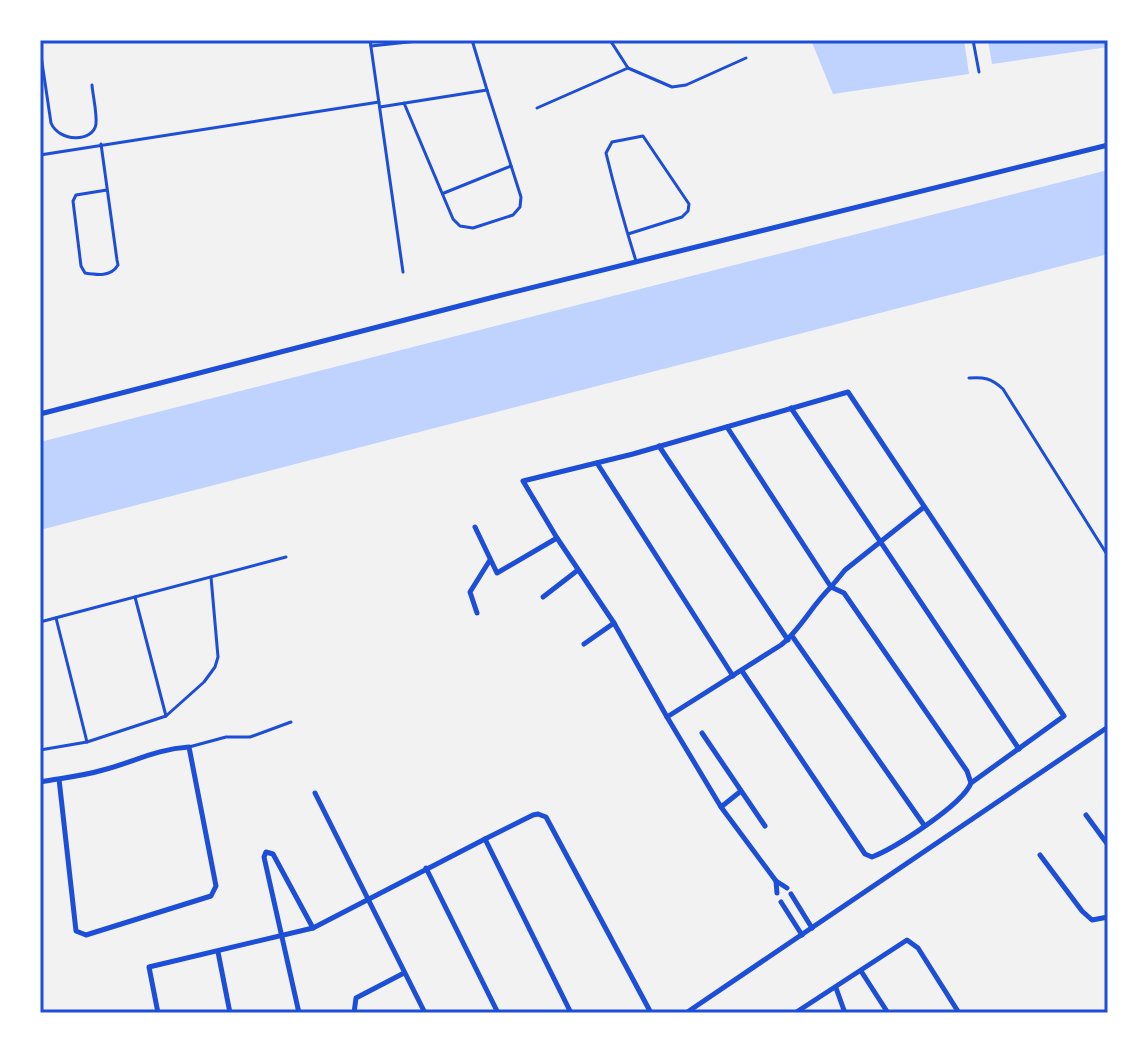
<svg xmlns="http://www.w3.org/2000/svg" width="1148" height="1053" font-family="'Noto Serif',serif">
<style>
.water{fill:#bfd3fe}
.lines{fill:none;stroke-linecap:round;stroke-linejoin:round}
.service{stroke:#1d4ed8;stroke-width:3}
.minor{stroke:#1d4ed8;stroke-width:5}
.neatline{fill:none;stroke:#1d4ed8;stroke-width:3}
</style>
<rect width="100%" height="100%" fill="#f2f2f2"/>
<g class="water">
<polygon points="811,40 964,40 969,74 833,94"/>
<polygon points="988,40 1108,40 1108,47 992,64"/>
<polygon points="1108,170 1108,254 40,530 40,442"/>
</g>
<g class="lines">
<g class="service">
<polyline points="370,40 403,272"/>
<polyline points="472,40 487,90"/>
<polyline points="610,40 628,68 672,87 686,85 746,58"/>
<polyline points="973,40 979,72"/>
<polyline points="371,46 427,40"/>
<path d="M 40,49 L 51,123 C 59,142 93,143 96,124 C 97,112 93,97 92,85"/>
<polyline points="380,107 487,90 521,197 520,207 513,215 473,228 460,226 453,219 404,103"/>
<polyline points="537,108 628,68"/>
<path d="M 101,144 L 117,260 L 118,265 C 111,277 97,275 85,273 L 81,266 L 73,201 L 76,195 L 107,190"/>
<polyline points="40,155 379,102"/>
<polyline points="444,193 511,166"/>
<path d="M 628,234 L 682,217 L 688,211 L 689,204 L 643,136 L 612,142 L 606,153 C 615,190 625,226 636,261"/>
<path d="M 969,378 C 984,377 991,378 1003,389 L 1108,556"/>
<polyline points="135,597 166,716"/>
<polyline points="56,618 87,742"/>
<polyline points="40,622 286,557"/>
<polyline points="189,747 226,737 250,737 291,722"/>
<polyline points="40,750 87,742 166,716 204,682 215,667 218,657 211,577"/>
</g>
<g class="minor">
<polyline points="791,408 1019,749"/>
<polyline points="40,414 494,297 1108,145"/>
<polyline points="727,427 831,587 845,570 924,507"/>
<polyline points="659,446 788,640"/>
<polyline points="597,463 733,676"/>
<polyline points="475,527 497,573 557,538 614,623 667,717"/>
<path d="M 557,538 L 523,481 L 633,454 L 848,392 L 1064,716 L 971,783 C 962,805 895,848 872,857 L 865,854 L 742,671"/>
<polyline points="543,597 578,570"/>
<polyline points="477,613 470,592 490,560"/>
<polyline points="792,636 924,825"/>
<polyline points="584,644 614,623"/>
<polyline points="702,733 765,826"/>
<path d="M 40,782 C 61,778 83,776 103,770 C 134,762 156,749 189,747 L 216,886 L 211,896 L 86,935 L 76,931 L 59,779"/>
<polyline points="315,793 425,1013"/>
<polyline points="721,807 741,791"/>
<polyline points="1086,815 1108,845"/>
<polyline points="485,839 533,815 538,814 546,817 651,1013"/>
<polyline points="1040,855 1082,911 1092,920 1108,917"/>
<polyline points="426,868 498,1013"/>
<polyline points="776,881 777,893"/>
<path d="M 787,888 L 776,881 L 721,807 L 667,717 L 781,645 C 801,629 812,605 831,587 L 844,593 L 967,771 L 971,783"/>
<polyline points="791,894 812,928"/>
<polyline points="781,902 802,935"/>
<polyline points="218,952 230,1013"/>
<polyline points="861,971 888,1013"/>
<polyline points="836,988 845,1013"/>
<polyline points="158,1013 149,967 313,928 485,839 571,1013"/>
<polyline points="299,1013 264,857 266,852 273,854 313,928"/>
<polyline points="354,1013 356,998 404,973"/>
<polyline points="686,1013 1108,727"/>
<polyline points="795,1013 907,940 918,948 959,1013"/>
</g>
</g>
<rect width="1148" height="1053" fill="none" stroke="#ffffff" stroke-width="84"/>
<rect x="42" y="42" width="1064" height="969" class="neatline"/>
</svg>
